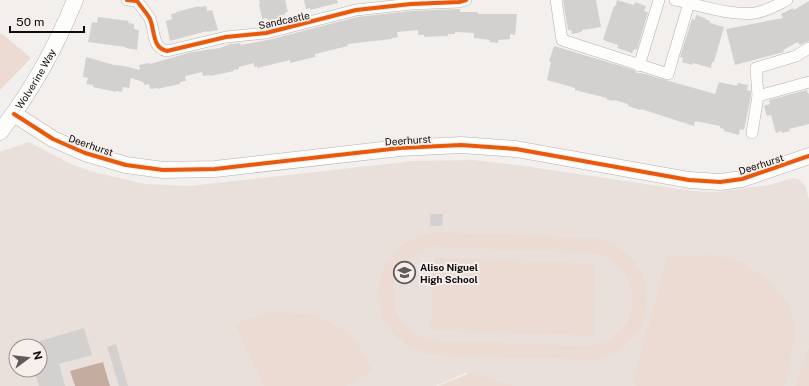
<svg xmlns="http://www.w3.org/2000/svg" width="809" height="386" font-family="'Public Sans',sans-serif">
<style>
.built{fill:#e9e0db;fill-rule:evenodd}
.green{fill:#ebdbd3;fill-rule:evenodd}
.water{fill:#c4aca1}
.building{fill:#d3d1cf}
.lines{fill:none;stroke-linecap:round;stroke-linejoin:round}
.street-casing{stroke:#b4b1b0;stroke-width:12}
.secondary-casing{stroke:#b4b1b0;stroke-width:17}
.street{stroke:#fdfdfc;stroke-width:11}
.secondary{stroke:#fdfdfc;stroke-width:16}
.cycleway-casing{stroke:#f5eeeb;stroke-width:6}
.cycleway{stroke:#e8590c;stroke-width:4}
.labels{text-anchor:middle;stroke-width:4;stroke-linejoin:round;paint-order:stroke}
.street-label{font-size:10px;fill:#0d0b0b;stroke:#f5eeeb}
.poi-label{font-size:10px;font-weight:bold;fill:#0d0b0b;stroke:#f5eeeb;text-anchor:start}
</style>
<rect width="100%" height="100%" fill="#f3efed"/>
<path class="built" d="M 29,142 L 71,164 L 93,172 L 145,184 L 189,186 L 413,161 L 473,160 L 524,166 L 693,191 L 716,192 L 746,188 L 770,185 L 793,178 L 800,180 L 806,187 L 809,200 L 809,346 L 795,386 L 504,386 L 465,373 L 436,386 L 0,386 L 0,152 L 2,151 ZM 16,346 L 40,346 L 40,370 L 16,370 Z"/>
<g class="green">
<polygon points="1,33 31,58 0,90 0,34"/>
<path d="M 442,232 L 605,239 L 605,241 C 667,263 658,349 593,360 L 437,355 C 357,346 361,235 442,232 ZM 434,247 L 588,252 C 646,259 648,335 591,346 L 438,341 C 380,334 377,259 434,247 Z"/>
<polygon points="717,255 743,263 770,281 789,305 795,329 789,369 783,386 636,386 633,381 668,256"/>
<polygon points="433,257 595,264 593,336 431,330"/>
<polygon points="268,312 314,314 352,335 373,371 345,386 264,386 235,324"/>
<polygon points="809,346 809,386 795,386"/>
<polygon points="472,372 513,386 438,386"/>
</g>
<polygon class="water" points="103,362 110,386 75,386 70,371"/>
<g class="building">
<polygon points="259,0 285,0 288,12 285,12 286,14 282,15 283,17 268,21 267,18 262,19 259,4 260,3"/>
<polygon points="304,0 337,0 338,3 310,10 310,8 306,9"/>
<polygon points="563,0 596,0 601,27 582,30 582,32 572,34 571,30 568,30"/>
<polygon points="617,0 634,5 635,2 646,6 644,11 648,12 637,50 634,49 632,53 617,48 618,45 603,40 614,6 615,7"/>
<polygon points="809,1 809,41 800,45 798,42 783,50 784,52 735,65 726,29 783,18 781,14 793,8 794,10"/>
<polygon points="199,6 199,7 206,6 207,11 212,10 218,30 207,32 207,31 170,41 166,21 172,19 171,14 176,13 176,12"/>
<polygon points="460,9 460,12 478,12 478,14 517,14 515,35 510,34 510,39 498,40 498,43 489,42 490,40 474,38 474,33 455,32 455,34 448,34 448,36 424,37 424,35 418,35 418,30 397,32 398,37 392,38 392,39 347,44 348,46 315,54 315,57 290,63 290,60 257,68 257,66 254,67 254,63 239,67 239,69 233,70 234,71 210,76 210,75 203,76 202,72 185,76 186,81 180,82 180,84 157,89 157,88 150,89 149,84 144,85 143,82 131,78 129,88 123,87 122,92 116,91 116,92 93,87 93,85 86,84 88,78 83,77 86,57 114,65 124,66 140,70 139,65 149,63 150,64 192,52 220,48 230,44 240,43 241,45 268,40 357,17 412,11"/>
<polygon points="696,15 705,18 705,19 710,21 710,23 724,27 714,62 712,62 711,68 693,63 692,65 682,62 683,58 680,57 692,19 695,20"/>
<polygon points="98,17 129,21 128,23 134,24 134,29 139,30 137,50 126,48 126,47 88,42 92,22 97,23"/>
<polygon points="554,46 634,70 637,73 641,73 715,94 719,82 737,86 738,83 748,85 747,90 751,91 751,96 744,130 740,129 739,135 724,131 724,129 720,128 720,126 695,121 694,126 641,109 640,110 628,106 628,104 614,100 613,101 606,99 607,98 575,90 575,88 547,80 551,62 549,61"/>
<polygon points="807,90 808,94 809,93 809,124 789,129 790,131 782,133 782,131 776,133 771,115 767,116 764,106 770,104 769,100"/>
<polygon points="430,214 443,214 442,226 430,226"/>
<polygon points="84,328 92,355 59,364 65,386 39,386 34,370 40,370 40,341"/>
<polygon points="116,344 128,386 119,386 107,347"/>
</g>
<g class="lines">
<defs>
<g id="street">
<path d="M 127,0 L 137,1 C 141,7 147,13 150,19 C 155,31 152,48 167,51 L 226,37 L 266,33 L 356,10 L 411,4 L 459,2 L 466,0"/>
<polyline points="556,0 562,40 668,74 689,3"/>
<path d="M 675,0 C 701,5 729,16 755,13 C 767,11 777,5 787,0"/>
<polyline points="639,66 659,0"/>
<polyline points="758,96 756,68 796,56 809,48"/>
<polyline points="752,133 758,96 809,82"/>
</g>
<g id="secondary">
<polyline points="14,114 53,139 85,153 126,165 163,170 215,169 400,148 461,145 516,149 689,180 720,182 742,179 809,156"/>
<path id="s1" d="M 0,132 C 31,92 56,47 75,0"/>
</g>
</defs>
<use href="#street" class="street-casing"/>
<use href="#secondary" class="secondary-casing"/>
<use href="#street" class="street"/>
<use href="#secondary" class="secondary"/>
<defs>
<g id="cycleway">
<path d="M 127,0 L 137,1 C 141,7 147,13 150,19 C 155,31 152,48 167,51 L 226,37 L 266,33 L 356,10 L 411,4 L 459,2 L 466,0"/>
<polyline points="14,114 53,139 85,153 126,165 163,170 215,169 400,148 461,145 516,149 689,180 720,182 742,179 809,156"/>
</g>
</defs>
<use href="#cycleway" class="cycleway-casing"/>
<use href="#cycleway" class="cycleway"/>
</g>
<defs>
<symbol id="school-ring" viewBox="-11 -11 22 22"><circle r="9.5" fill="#f5eeeb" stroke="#5e5b5a" stroke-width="1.5"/><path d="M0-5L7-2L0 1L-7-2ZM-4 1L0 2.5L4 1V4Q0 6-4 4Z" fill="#5e5b5a"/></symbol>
</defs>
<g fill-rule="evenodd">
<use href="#school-ring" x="392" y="260" width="25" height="25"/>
</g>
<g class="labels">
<g class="street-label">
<text transform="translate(284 20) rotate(-12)" y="4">Sandcastle</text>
<text dy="4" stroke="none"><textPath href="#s1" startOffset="64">Wolverine Way</textPath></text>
<text transform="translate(408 140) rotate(-4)" y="4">Deerhurst</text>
<text transform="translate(91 145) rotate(19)" y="4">Deerhurst</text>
<text transform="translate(761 164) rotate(-18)" y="4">Deerhurst</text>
</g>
<g class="poi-label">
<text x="420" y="271">Aliso Niguel<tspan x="420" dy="12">High School</tspan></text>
</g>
</g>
<g transform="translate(28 358) rotate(75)"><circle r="19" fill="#f5eeeb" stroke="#989391"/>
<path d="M0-3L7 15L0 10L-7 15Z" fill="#5e5b5a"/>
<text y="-6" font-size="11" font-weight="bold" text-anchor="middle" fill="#0d0b0b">N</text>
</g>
<path d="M10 26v6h74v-6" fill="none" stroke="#0d0b0b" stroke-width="2"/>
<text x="16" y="26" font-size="12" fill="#0d0b0b" stroke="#f5eeeb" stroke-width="3" paint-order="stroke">50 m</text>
</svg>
